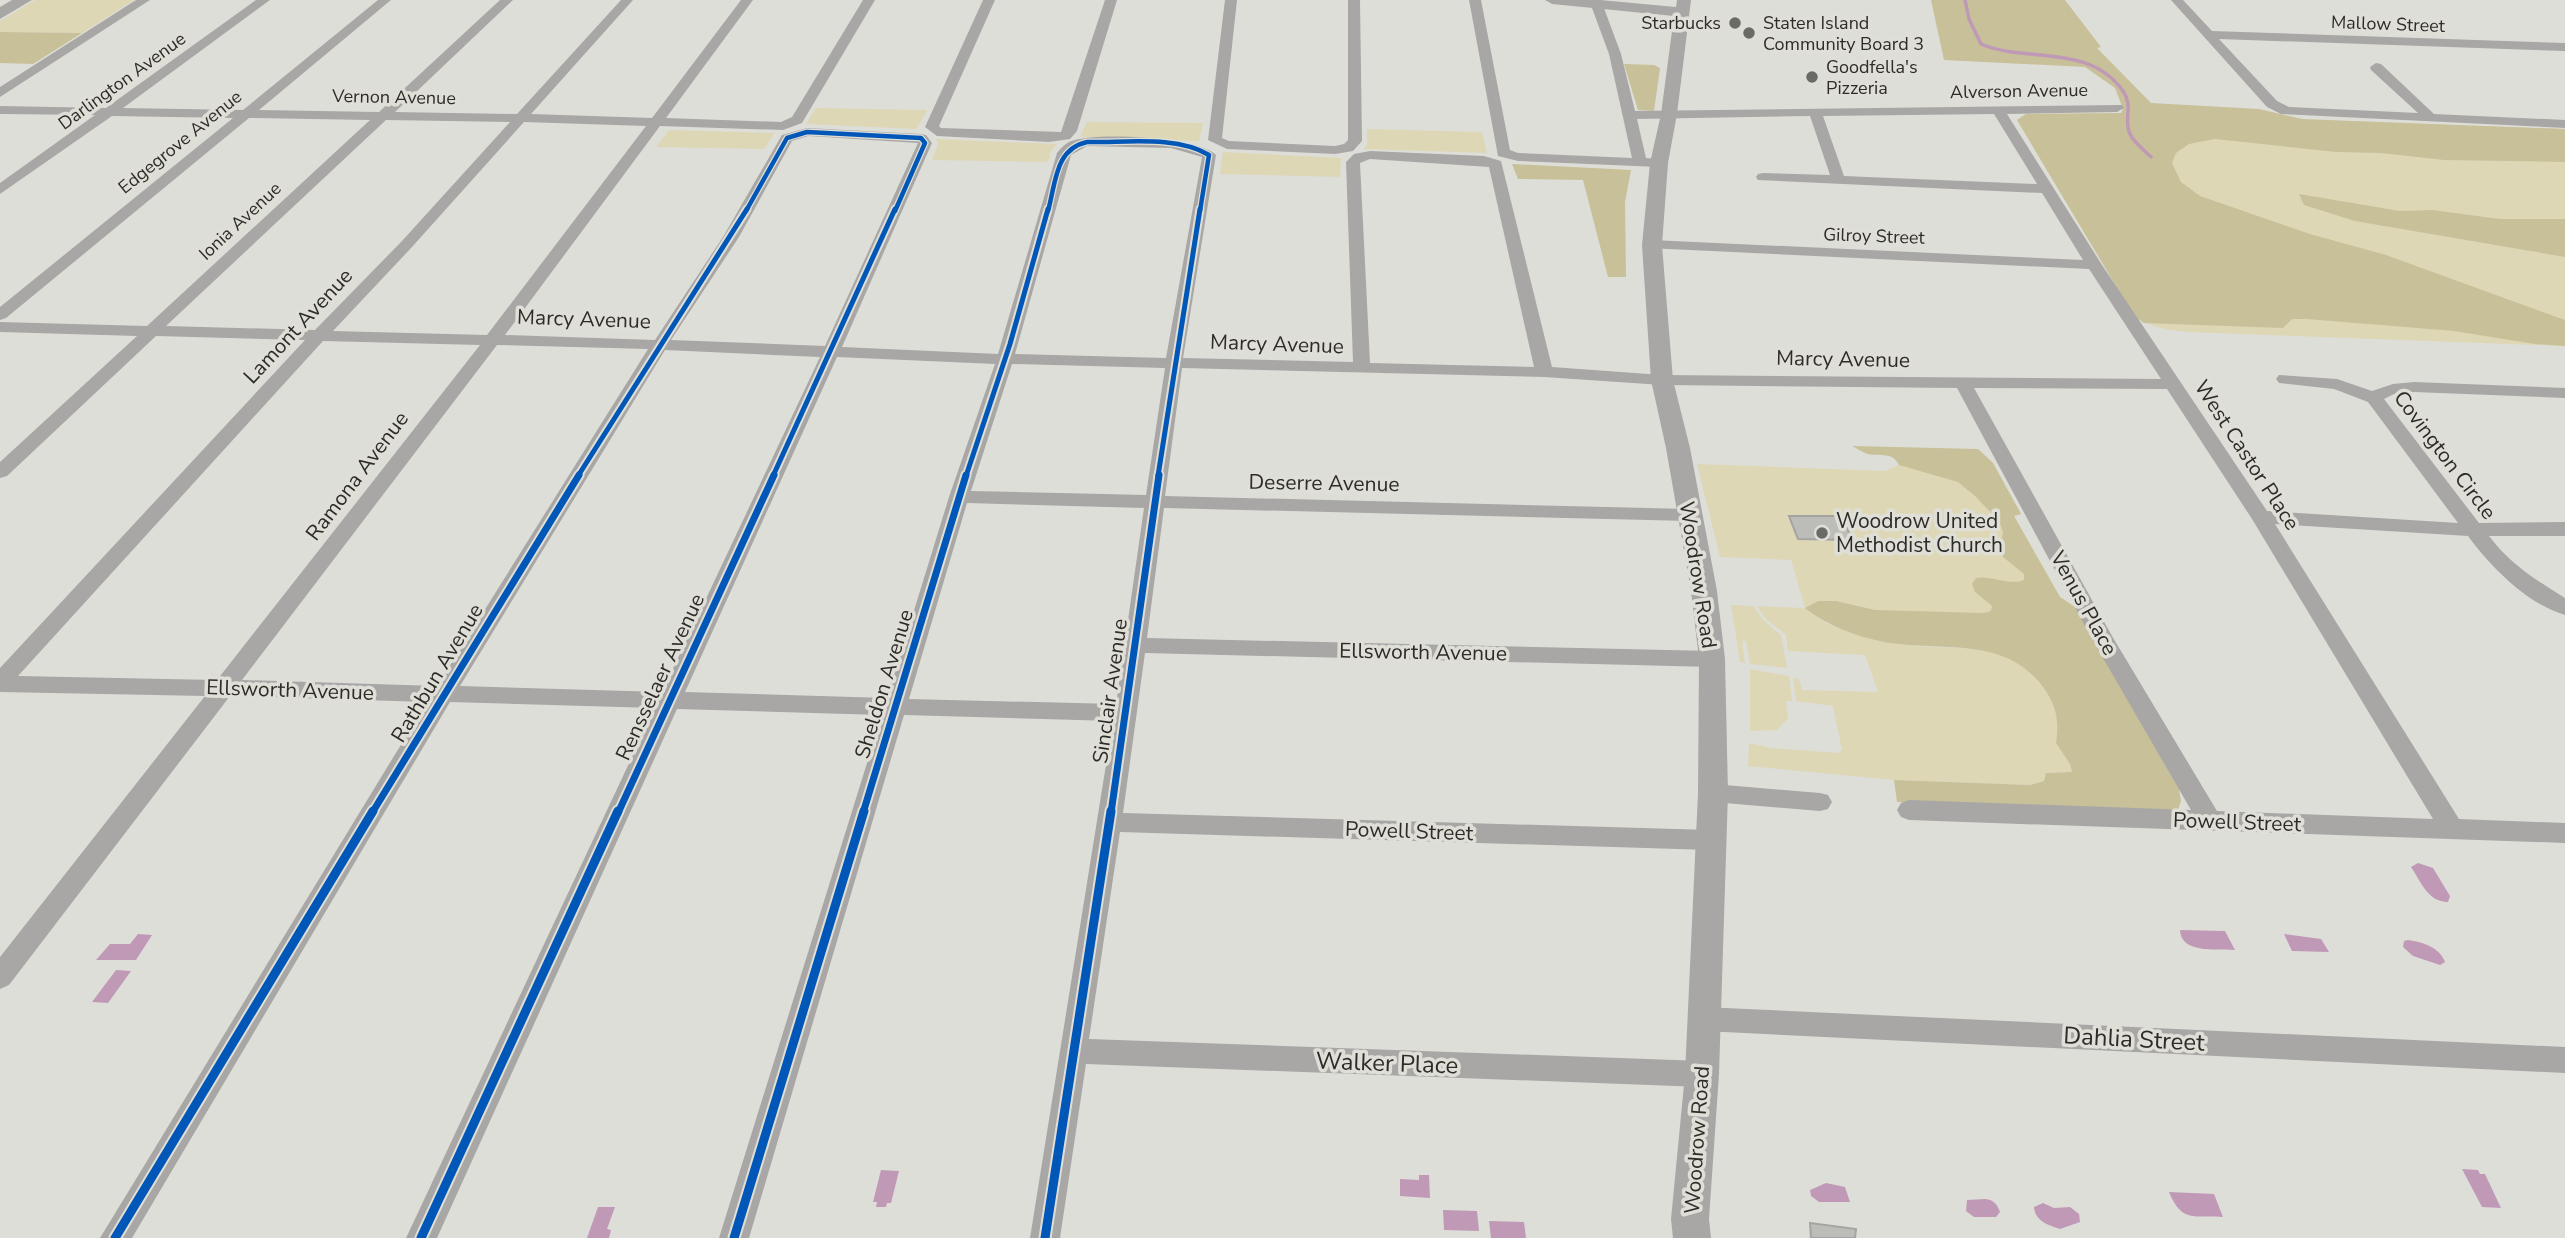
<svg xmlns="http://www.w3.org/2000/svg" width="2565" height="1238" font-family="'Nunito Sans',sans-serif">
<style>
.green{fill:#ddd7b6}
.forest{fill:#c7c098}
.water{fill:#c099b7}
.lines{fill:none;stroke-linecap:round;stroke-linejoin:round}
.stream{stroke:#c099b7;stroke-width:3.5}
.building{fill:#bcbcb9;stroke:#a4a4a0;stroke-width:2}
.minor{fill:#a8a7a6;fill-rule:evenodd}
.tertiary{fill:#a8a7a6;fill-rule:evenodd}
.secondary{fill:#a8a7a5;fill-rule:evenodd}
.cycleway-far3-casing{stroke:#e0dfd7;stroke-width:7}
.cycleway-far2-casing{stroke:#e0dfd7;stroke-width:9}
.cycleway-far1-casing{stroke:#e0dfd7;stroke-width:11}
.cycleway-casing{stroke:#e0dfd7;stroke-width:13}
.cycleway-far3{stroke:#0057b8;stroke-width:4.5}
.cycleway-far2{stroke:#0057b8;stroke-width:5}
.cycleway-far1{stroke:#0057b8;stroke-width:7}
.cycleway{stroke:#0057b8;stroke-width:9}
.poi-dot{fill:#6a6a67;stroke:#e0dfd7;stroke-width:2.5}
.labels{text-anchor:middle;stroke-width:7;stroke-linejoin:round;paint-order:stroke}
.far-poi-label{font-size:18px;fill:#2c2c29;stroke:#e0dfd7;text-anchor:start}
.far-street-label{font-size:18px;fill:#2c2c29;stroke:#e0dfd7}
.street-label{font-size:21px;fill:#2c2c29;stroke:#e0dfd7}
.poi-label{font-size:21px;fill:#2c2c29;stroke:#e0dfd7;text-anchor:start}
.near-street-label{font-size:24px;fill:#2c2c29;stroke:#e0dfd7}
</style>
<rect width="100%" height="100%" fill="#deded9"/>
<g class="green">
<polygon points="35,0 134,0 82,33 0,32 0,21"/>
<polygon points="816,108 925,110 927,111 916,129 806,124"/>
<path d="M 2122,113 L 2565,129 L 2565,346 L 2188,332 C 2167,330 2151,328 2134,316 L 2017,120 L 2026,114 Z"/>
<polygon points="1087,122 1203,123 1199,141 1080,137"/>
<polygon points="1367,129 1482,132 1487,153 1364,149 1367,145"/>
<polygon points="669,130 770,133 775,132 764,149 656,147"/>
<polygon points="936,139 1057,144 1051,151 1048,162 932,160 938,144"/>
<polygon points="1223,152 1341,158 1340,177 1220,174"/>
<path d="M 1978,449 L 1993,463 L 2021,514 L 2014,516 L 2060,597 L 2075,607 L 2082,621 L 1824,622 C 1851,633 1878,642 1907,645 C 1959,651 2008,639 2044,688 C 2057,706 2059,722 2056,743 L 2070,764 L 2072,772 L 2046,773 L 2044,781 L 2030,785 L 1894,780 L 1748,766 L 1749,743 L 1771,748 L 1838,753 L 1842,750 L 1833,706 L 1796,701 L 1793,679 L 1799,678 L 1802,690 L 1878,692 L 1865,655 L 1788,651 L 1786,635 L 1765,618 L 1757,606 L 1805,608 L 1791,560 L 1720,557 L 1697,464 L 1885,471 L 1899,465 L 1895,458 Z"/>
<polygon points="1731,605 1753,606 1763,620 1781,635 1787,668 1750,664 1746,641 1742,641 1745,663 1740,662"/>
<polygon points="1750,669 1789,676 1792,701 1786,701 1788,718 1777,730 1750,731"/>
</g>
<g class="forest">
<polygon points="1931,0 2065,0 2101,47 2097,48 2151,103 2259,109 2302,119 2565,129 2565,162 2444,160 2381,153 2336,152 2215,139 2189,144 2176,153 2172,163 2181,182 2200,196 2310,234 2386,255 2565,320 2565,346 2535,344 2454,331 2307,319 2292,319 2283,328 2144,323 2134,316 2017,120 2026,114 2121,113 2123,109 2115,88 2085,67 1944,60"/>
<polygon points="0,32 82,33 33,64 0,63"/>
<polygon points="1624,64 1654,65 1660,68 1654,111 1638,110"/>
<polygon points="1512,164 1631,170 1625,202 1626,277 1608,277 1583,180 1518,179"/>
<polygon points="2299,194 2400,211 2432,210 2500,219 2565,219 2565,257 2355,221 2304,205"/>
<path d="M 1852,446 L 1978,449 L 1993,463 L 2021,514 L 2014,516 L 2060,597 L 2075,607 L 2179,789 L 2181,801 L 2178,810 L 2166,813 L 1897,802 L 1894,780 L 2030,785 L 2044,781 L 2046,773 L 2072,772 L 2070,764 L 2056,743 C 2059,721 2057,706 2043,687 C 2005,635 1940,652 1884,642 C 1855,636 1828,626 1805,608 L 1818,601 L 1836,601 L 1875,610 L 1984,613 L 1991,611 L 1992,606 L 1975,592 L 1972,584 L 1976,578 C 1991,575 2010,586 2024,580 L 2024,574 L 2003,557 L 2000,549 L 2003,532 L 1999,521 L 1975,496 L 1958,482 L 1899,465 C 1892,451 1881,457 1868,454 C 1863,453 1857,448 1852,446 Z"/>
</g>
<g class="water">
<path d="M 2418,863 L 2433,868 L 2450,896 L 2448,902 C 2428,902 2421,882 2411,867 Z"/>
<path d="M 2180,930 L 2225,931 L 2235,950 C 2213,949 2181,953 2180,930 Z"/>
<polygon points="138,934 152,935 136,960 96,960 110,944 130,944"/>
<polygon points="2284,934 2321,939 2329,952 2292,951"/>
<path d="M 2408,940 C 2423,942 2439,947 2445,962 L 2440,965 L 2413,956 L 2403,947 L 2404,941 Z"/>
<polygon points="116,970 131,971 108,1003 92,1002"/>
<polygon points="2462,1169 2478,1170 2480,1174 2485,1174 2501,1208 2482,1207"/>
<polygon points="881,1170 899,1171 891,1203 887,1203 886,1207 876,1207 877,1202 873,1202"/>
<polygon points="1419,1175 1429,1175 1430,1198 1400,1196 1400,1179 1419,1180"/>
<polygon points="1826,1183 1845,1187 1850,1202 1819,1202 1811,1196 1810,1190"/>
<path d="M 2169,1192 L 2214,1194 L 2223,1217 C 2193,1215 2182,1223 2169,1192 Z"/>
<path d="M 1985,1199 C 1994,1200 1997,1204 2000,1212 L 1996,1217 L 1974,1217 L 1966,1211 L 1967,1200 Z"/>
<path d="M 2043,1203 L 2054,1208 L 2070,1207 L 2079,1214 L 2080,1222 L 2060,1229 C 2048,1225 2035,1221 2034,1207 Z"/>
<polygon points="598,1207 615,1207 607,1229 611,1230 609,1238 587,1238"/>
<polygon points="1443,1210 1477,1211 1479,1231 1444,1230"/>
<polygon points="1489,1221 1524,1222 1526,1238 1491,1238"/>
</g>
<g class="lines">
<path class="stream" d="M 1965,0 L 1969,19 L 1981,44 C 2026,63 2089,43 2123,91 C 2132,104 2126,113 2128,127 C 2129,139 2143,149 2151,157"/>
</g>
<g class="building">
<polygon points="1789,516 1842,516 1852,540 1798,539"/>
<polygon points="1810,1223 1856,1229 1855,1238 1811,1238"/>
</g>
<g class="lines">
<g class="minor">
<polygon points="136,0 150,0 0,97 0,87"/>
<path d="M 256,0 L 270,0 L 123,108 L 243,110 L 378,0 L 391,0 L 259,110 L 379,112 L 500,0 L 513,0 L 395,112 L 517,114 L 621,0 L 633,0 L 531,114 L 652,118 L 741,0 L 753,0 L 666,118 L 781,122 L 792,117 L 863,0 L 875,0 L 802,123 L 783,130 L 660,126 L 505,335 L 655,340 L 723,237 L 782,135 L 807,128 L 921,134 L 926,135 L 932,143 L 842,347 L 998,354 L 1057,153 C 1060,149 1065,144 1069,142 C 1092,131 1199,137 1216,155 L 1183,358 L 1353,362 L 1346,162 L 1354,154 L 1370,151 L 1484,156 L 1501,161 L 1552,367 L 1662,375 L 2161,379 L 2089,269 L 1647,248 L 1644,245 L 1647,242 L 1652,240 L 2083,260 L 2042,193 L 1758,180 L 1756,177 L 1758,174 L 1763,173 L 1830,175 L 1810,116 L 1637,119 L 1646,158 L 1659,159 L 1666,163 L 1659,167 L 1518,161 L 1498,156 L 1469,0 L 1481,0 L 1510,150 L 1518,153 L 1632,158 L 1609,54 L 1589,0 L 1601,0 L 1621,54 L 1635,111 L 2122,105 L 2124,108 L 2117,112 L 2007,114 L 2102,265 L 2267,511 L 2458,523 L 2368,402 L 2334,389 L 2279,383 L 2276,379 L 2279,375 L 2337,379 L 2372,391 L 2393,384 L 2414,382 L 2565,388 L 2565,398 L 2414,392 L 2394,394 L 2384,399 L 2479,523 L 2565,522 L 2565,536 L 2489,536 C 2510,564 2536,580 2565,598 L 2565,615 C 2527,604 2491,567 2468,536 L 2275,524 L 2459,819 L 2565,823 L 2565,843 L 1909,820 L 1901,817 L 1897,810 L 1901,803 L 1909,800 L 2191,810 L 2092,639 L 1957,388 L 1662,385 L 1544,377 L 1182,368 L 1165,496 L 1689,509 L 1696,510 L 1699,515 L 1696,520 L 1689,521 L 1164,508 L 1147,638 L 1712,651 L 1720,653 L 1723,659 L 1720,665 L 1712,667 L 1145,653 L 1123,813 L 1710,830 L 1719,833 L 1722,840 L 1719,847 L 1710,850 L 1120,832 L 1089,1039 L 1702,1061 L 1712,1065 L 1716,1074 L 1712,1083 L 1702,1087 L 1086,1064 L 1060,1238 L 1030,1238 L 1113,721 L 904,715 L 749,1238 L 719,1238 L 882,715 L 677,709 L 437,1238 L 406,1238 L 655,708 L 450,702 L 132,1238 L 100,1238 L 427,702 L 230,696 L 9,985 L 0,989 L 0,957 L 205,696 L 0,692 L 0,668 L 305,340 L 156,336 L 7,476 L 0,478 L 0,462 L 137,336 L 0,332 L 0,322 L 147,326 L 370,120 L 249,118 L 6,318 L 0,320 L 0,307 L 233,118 L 112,116 L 0,194 L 0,183 L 95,115 L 0,114 L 0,106 L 106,108 ZM 1994,114 L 2037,184 L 1844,176 L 1823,116 ZM 386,120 L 510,122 L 402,241 L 315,330 L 166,326 ZM 524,122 L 646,126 L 487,335 L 333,331 L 412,247 ZM 808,136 L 918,143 L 825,346 L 671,340 L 739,237 L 792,141 ZM 1087,146 L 1171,148 L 1202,157 L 1166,358 L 1015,354 L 1071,155 ZM 1370,159 L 1489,167 L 1534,367 L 1370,363 L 1360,163 ZM 323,341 L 480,345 L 217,680 L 18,676 ZM 497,345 L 648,349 L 437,686 L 242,680 ZM 665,350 L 820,357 L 662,692 L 460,686 ZM 837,357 L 995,364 L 949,497 L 887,698 L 685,692 ZM 1012,364 L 1165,368 L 1146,495 L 971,491 ZM 1974,388 L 2167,389 L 2252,519 L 2433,819 L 2217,811 L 2112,636 ZM 967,503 L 1144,508 L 1116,704 L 909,699 Z"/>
<polygon points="983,0 995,0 939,126 941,128 1061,132 1105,0 1117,0 1077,131 1070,139 1049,142 937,136 925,127"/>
<polygon points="1225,0 1237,0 1222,138 1229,141 1335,146 1344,144 1348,140 1348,0 1360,0 1362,141 1353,151 1335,154 1227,149 1208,140"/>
<polygon points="2171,0 2183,0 2212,31 2565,43 2565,51 2219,39 2277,101 2289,107 2418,113 2371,70 2370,67 2376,63 2381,64 2434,114 2565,120 2565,128 2281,114 2267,107"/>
<polygon points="1713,784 1820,793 1828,795 1832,802 1828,809 1820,811 1713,802 1705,800 1701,793 1705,786"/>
<polygon points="1703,1007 2565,1047 2565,1073 1703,1031 1693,1028 1690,1019 1693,1010"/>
</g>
<polygon class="tertiary" points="1545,0 1600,0 1676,7 1677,0 1691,0 1677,114 1668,163 1662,245 1673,380 1690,448 1717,591 1725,659 1728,793 1719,1074 1709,1219 1711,1238 1673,1238 1671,1219 1685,1074 1698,793 1699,659 1691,591 1666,448 1651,380 1642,245 1650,163 1661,114 1674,16 1552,4"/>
<polygon class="secondary" points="12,0 32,0 0,19 0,7"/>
<defs>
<g id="cycleway-far3">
<polyline points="746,211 787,138 807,132 921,138 925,143 895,211"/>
<path d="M 1048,211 C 1056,182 1055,149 1087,142 C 1124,143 1176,135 1209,155 L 1200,211"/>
</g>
<g id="cycleway-far2">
<polyline points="578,476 747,209"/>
<polyline points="773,476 895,209"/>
<polyline points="966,476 1010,344 1048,209"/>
<polyline points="1158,476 1200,209"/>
</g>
<g id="cycleway-far1">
<polyline points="372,813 579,475"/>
<polyline points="618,813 774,475"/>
<polyline points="863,813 966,475"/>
<polyline points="1111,813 1159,475"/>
</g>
<g id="cycleway">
<polyline points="115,1238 373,811"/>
<polyline points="421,1238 618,811"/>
<polyline points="734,1238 864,811"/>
<polyline points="1045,1238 1111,811"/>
</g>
</defs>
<use href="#cycleway-far3" class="cycleway-far3-casing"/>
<use href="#cycleway-far2" class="cycleway-far2-casing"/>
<use href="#cycleway-far1" class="cycleway-far1-casing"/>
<use href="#cycleway" class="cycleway-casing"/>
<use href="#cycleway-far3" class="cycleway-far3"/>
<use href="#cycleway-far2" class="cycleway-far2"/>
<use href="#cycleway-far1" class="cycleway-far1"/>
<use href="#cycleway" class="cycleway"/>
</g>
<g class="poi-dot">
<circle cx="1735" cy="23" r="7"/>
<circle cx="1749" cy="33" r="7"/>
<circle cx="1812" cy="77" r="7"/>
<circle cx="1822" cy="533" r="7"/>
</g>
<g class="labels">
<g class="far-poi-label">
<text x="1721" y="29" text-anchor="end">Starbucks</text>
<text x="1763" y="29">Staten Island<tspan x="1763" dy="21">Community Board 3</tspan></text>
<text x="1826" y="73">Goodfella's<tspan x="1826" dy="21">Pizzeria</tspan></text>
</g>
<g class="far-street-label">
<text transform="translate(2388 24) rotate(2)" y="6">Mallow Street</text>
<text transform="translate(122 81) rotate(-36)" y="6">Darlington Avenue</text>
<text transform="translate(2019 91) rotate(-1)" y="6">Alverson Avenue</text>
<text transform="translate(394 97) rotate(1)" y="6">Vernon Avenue</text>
<text transform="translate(180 142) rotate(-39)" y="6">Edgegrove Avenue</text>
<text transform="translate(240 221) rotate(-43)" y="6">Ionia Avenue</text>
<text transform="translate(1874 236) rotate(2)" y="6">Gilroy Street</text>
</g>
<g class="street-label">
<text transform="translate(584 319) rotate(2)" y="7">Marcy Avenue</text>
<text transform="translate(298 326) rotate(-47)" y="7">Lamont Avenue</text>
<text transform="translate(1277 344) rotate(2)" y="7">Marcy Avenue</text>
<text transform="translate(1843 359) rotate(1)" y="7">Marcy Avenue</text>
<text transform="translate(2247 455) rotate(57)" y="7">West Castor Place</text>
<text transform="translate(2445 455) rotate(53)" y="7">Covington Circle</text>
<text transform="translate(357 476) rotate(-53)" y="7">Ramona Avenue</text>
<text transform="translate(1324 483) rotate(1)" y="7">Deserre Avenue</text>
<text transform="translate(1698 575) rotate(81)" y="7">Woodrow Road</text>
<text transform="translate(2084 603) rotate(61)" y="7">Venus Place</text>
<text transform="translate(1423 652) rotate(1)" y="7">Ellsworth Avenue</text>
<text transform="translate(437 673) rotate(-59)" y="7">Rathbun Avenue</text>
<text transform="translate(660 677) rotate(-65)" y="7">Rensselaer Avenue</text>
<text transform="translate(884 684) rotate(-73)" y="7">Sheldon Avenue</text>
<text transform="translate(290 690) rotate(2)" y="7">Ellsworth Avenue</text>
<text transform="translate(1110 691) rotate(-82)" y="7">Sinclair Avenue</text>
<text transform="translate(2237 822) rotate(2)" y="7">Powell Street</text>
<text transform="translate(1409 831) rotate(2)" y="7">Powell Street</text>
<text transform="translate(1697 1140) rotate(-86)" y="7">Woodrow Road</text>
</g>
<g class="poi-label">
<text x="1836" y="528">Woodrow United<tspan x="1836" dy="24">Methodist Church</tspan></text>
</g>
<g class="near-street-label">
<text transform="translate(2134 1039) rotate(3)" y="8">Dahlia Street</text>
<text transform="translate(1387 1063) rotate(2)" y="8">Walker Place</text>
</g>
</g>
</svg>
